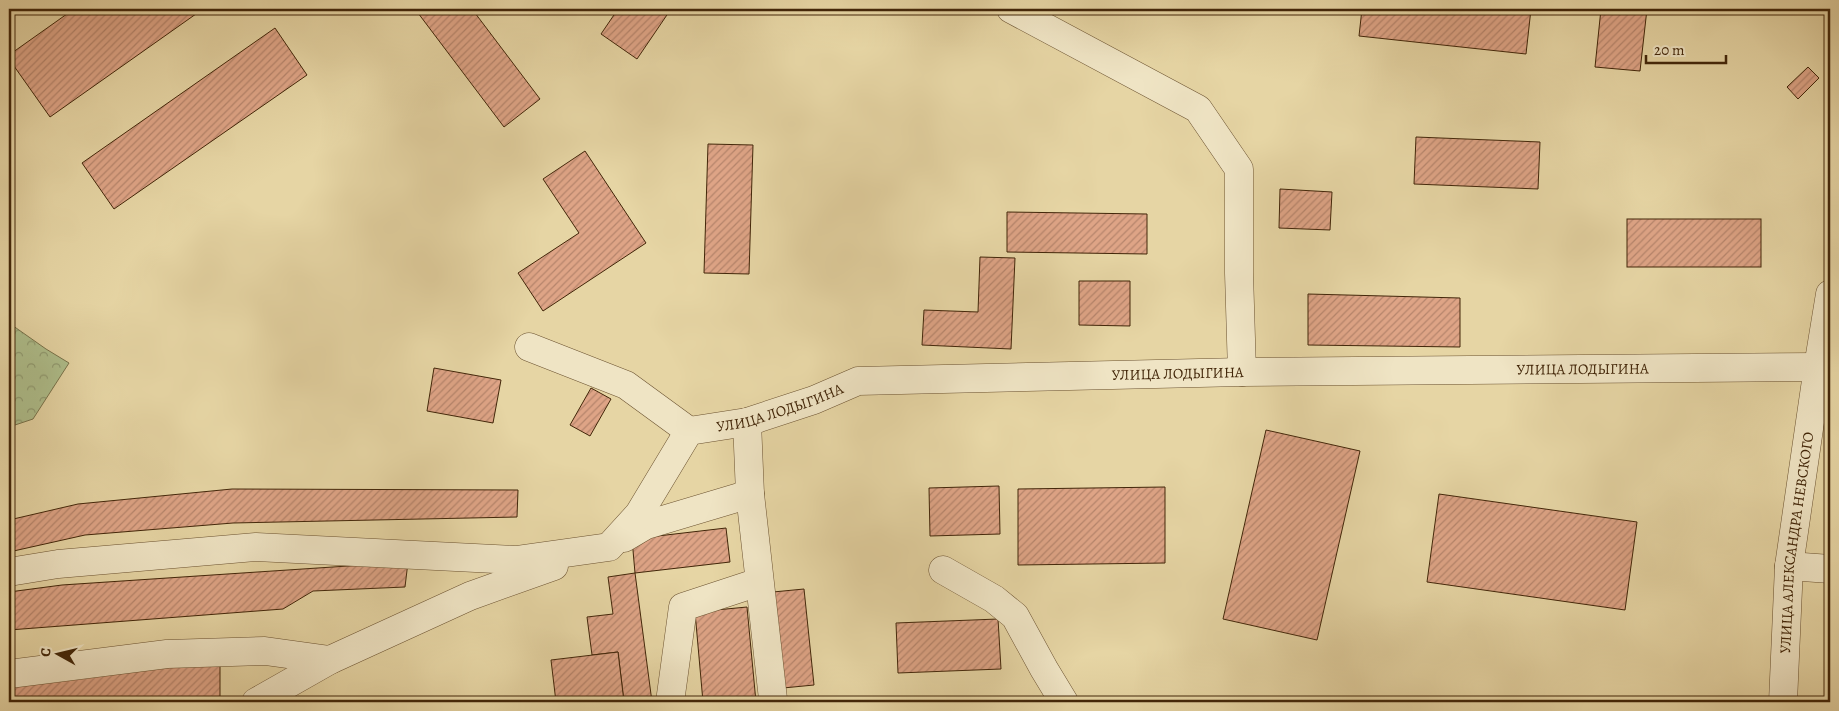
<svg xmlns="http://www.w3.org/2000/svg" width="1839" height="711" font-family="Alegreya,serif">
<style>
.forest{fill:url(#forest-crowns);stroke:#78724a}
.building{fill:url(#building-hatch);stroke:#422609}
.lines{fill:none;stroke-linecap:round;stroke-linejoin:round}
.minor-casing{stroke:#6b5230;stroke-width:29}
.minor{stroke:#efe4c4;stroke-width:28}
.labels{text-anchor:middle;stroke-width:4;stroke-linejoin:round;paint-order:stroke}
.street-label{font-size:15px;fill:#422609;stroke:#efe4c4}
</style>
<defs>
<pattern id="forest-crowns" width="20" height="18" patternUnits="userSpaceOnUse" patternTransform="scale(1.25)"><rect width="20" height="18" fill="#aebe8b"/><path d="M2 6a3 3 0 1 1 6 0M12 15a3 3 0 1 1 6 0" fill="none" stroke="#8f9a70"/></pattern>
<pattern id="building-hatch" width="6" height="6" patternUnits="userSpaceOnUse" patternTransform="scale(1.25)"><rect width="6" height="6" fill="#dea486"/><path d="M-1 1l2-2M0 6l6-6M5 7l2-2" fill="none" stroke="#b6856c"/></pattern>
</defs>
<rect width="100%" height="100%" fill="#e6d5a4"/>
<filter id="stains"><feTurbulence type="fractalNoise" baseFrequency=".004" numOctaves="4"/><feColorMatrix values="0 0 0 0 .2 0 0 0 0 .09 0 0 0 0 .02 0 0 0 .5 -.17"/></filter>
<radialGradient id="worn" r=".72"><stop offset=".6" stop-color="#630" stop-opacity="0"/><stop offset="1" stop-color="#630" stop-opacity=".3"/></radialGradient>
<polygon class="forest" points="9,323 46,349 69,363 33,419 9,427"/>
<g class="building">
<polygon points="74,9 203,9 50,117 9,59 9,55"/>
<polygon points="415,9 472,9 540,99 504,127"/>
<polygon points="618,9 671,9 637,59 601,34"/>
<polygon points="1362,9 1531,9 1526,54 1359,36"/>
<polygon points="1601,9 1647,9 1640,71 1595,67"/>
<polygon points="275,28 307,75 114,209 82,163"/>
<polygon points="1808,67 1819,78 1798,99 1787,87"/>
<polygon points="1416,137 1540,142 1538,189 1414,184"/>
<polygon points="708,144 753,145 749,274 704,273"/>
<polygon points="585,151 646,243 543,311 518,273 579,233 543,179"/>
<polygon points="1280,189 1332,192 1330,230 1279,228"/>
<polygon points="1007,212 1147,214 1147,254 1007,252"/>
<rect x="1627" y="219" width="134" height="48"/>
<polygon points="980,257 1015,258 1011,349 922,345 924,310 978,312"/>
<polygon points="1079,281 1130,281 1130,326 1079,325"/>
<polygon points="1308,294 1460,298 1460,347 1308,345"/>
<polygon points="434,368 501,380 493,423 427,411"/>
<polygon points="591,388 611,399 590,436 570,425"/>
<polygon points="1266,430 1360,451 1317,640 1223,619"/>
<polygon points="999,486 1000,534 930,536 929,488"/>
<polygon points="1165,487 1165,563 1018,565 1018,489"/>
<polygon points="232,489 518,490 517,517 233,523 85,535 9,552 9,520 78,504"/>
<polygon points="1439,494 1637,522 1625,610 1427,582"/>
<polygon points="726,528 730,562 635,573 632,539"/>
<polygon points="408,562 405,587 313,591 283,609 9,630 9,592 62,585"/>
<polygon points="635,573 652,702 624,702 618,652 592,655 587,617 613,614 608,577"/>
<polygon points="804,589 814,685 783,688 773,592"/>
<polygon points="747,607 756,702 703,702 695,612"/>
<polygon points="998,619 1001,669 898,673 896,623"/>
<polygon points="618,652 624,702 556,702 551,660"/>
<polygon points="220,662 220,698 173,702 9,702 9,685"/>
<polygon points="1207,698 1235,702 1206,702"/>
</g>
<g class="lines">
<defs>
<g id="minor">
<polyline points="1011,9 1198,109 1239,169 1239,273 1242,372"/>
<polyline points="529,347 626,385 689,431"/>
<polyline points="747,422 750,494 773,699"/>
<polyline points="624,538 646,525 750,494"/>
<polyline points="1789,566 1830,569"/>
<polyline points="943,570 994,599 1015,616 1044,669 1064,702"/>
<path id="s1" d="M 9,572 L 58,564 L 256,547 L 516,560 L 609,547 L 639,514 L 689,431 L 747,422 L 814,400 L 858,381 L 1242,372 L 1818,367"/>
<polyline points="9,674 167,654 265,651 330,660"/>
<polyline points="256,702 330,660 470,596 554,566"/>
<polyline points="670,702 683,607 759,582"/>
<path id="s2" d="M 1783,702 L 1789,566 L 1818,367 L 1830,294"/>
</g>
</defs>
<use href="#minor" class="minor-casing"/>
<use href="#minor" class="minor"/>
</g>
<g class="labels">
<g class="street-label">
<text dy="5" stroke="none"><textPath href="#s1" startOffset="1646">УЛИЦА ЛОДЫГИНА</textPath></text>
<text dy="5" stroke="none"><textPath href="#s1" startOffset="1241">УЛИЦА ЛОДЫГИНА</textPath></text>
<text dy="5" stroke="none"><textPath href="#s1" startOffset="838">УЛИЦА ЛОДЫГИНА</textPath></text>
<text dy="5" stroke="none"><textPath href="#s2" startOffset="160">УЛИЦА АЛЕКСАНДРА НЕВСКОГО</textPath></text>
</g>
</g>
<rect width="1839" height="711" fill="none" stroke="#e6d5a4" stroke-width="30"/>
<rect x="10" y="10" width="1819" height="691" fill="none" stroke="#422609" stroke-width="2.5"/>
<rect x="15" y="15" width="1809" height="681" fill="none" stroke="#422609"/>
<g transform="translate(58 654) rotate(278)" stroke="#efe4c4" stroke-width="4" paint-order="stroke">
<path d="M0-4L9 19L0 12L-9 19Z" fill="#422609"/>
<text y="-8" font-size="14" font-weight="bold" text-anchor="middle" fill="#422609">С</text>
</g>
<path d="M1646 55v8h80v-8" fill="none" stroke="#422609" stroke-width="2.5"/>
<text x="1654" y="55" font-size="15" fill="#422609" stroke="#efe4c4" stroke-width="4" paint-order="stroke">20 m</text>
<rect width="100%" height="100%" filter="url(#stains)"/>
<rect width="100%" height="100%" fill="url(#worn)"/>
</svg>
